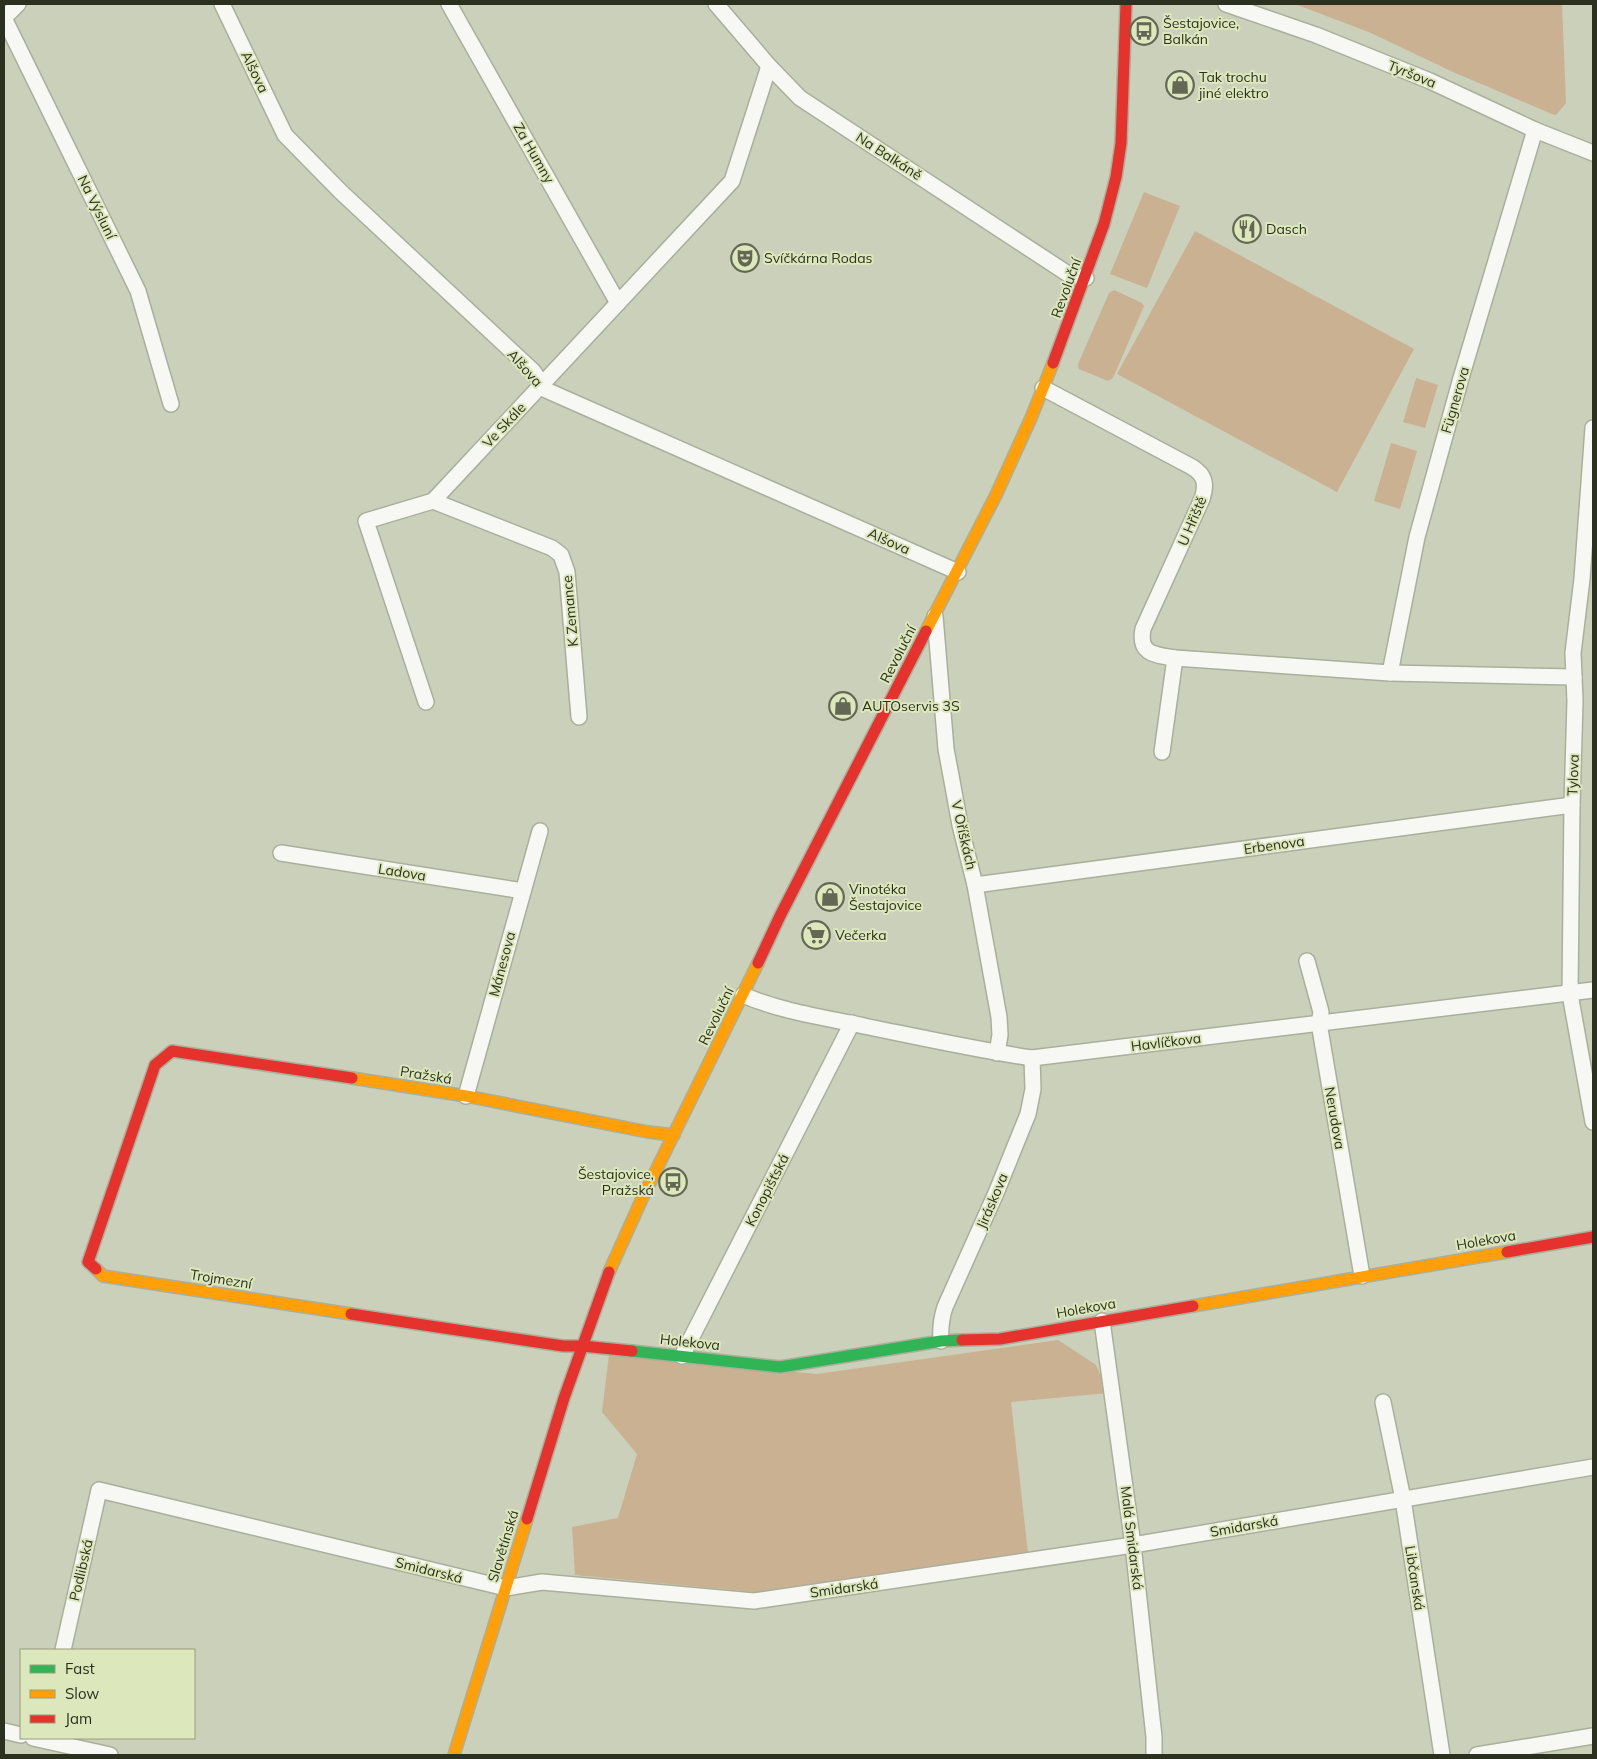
<svg xmlns="http://www.w3.org/2000/svg" width="1597" height="1759" font-family="Mulish,sans-serif">
<style>
.green{fill:#c9b192}
.lines{fill:none;stroke-linecap:round;stroke-linejoin:round}
.street-casing{stroke:#aaaf9c;stroke-width:18}
.fast-casing{stroke:#aaaf9c;stroke-width:14}
.slow-casing{stroke:#aaaf9c;stroke-width:14}
.jam-casing{stroke:#aaaf9c;stroke-width:14}
.street{stroke:#f7f8f4;stroke-width:15}
.fast{stroke:#30b455;stroke-width:11}
.slow{stroke:#ff9f0a;stroke-width:11}
.jam{stroke:#e5322d;stroke-width:11}
.labels{text-anchor:middle;stroke-width:4;stroke-linejoin:round;paint-order:stroke}
.poi-label{font-size:14px;fill:#2c301f;stroke:#dce7bc;text-anchor:start}
.street-label{font-size:14px;fill:#2c301f;stroke:#dce7bc}
</style>
<rect width="100%" height="100%" fill="#cad0b9"/>
<g class="green">
<polygon points="1295,4 1562,4 1566,103 1556,115 1552,114 1453,72 1371,33"/>
<polygon points="1144,192 1180,206 1147,288 1110,274"/>
<polygon points="1195,231 1414,349 1337,492 1117,374"/>
<polygon points="1114,290 1142,303 1144,306 1113,378 1108,381 1079,369 1078,364 1109,293"/>
<polygon points="1416,378 1438,385 1425,428 1403,422"/>
<polygon points="1391,443 1417,451 1400,509 1374,501"/>
<polygon points="1058,1340 1096,1365 1108,1393 1011,1402 1028,1553 764,1593 575,1575 572,1527 618,1518 637,1454 602,1412 609,1355 817,1374"/>
</g>
<g class="lines">
<defs>
<g id="street">
<polyline points="222,4 285,135 341,192 533,371 546,390 958,572"/>
<polyline points="449,4 618,303"/>
<polyline points="716,4 769,66 800,98 1068,274 1086,278"/>
<polyline points="1226,4 1316,35 1430,81 1535,130 1593,153"/>
<polyline points="4,18 138,291 171,404"/>
<polyline points="4,18 18,4"/>
<path d="M 1043,388 L 1192,467 C 1205,475 1207,484 1202,499 L 1143,629 C 1138,655 1156,655 1175,658 L 1390,673 L 1574,677"/>
<polyline points="1593,428 1582,579 1573,653 1575,701 1572,805 1570,994 1593,1122"/>
<polyline points="433,501 552,548 561,555 567,572 579,717"/>
<polyline points="935,616 946,749 952,781 960,825 975,885 999,1017 1000,1035 997,1053"/>
<polyline points="1390,673 1417,537 1461,378 1535,130"/>
<polyline points="426,702 366,521 433,501 732,181 769,66"/>
<polyline points="1162,752 1175,658"/>
<polyline points="281,853 523,891"/>
<polyline points="975,885 1572,805"/>
<polyline points="1307,961 1321,1012 1319,1023 1362,1276"/>
<path d="M 743,995 C 782,1012 827,1018 869,1027 C 923,1038 977,1050 1032,1058 L 1593,990"/>
<polyline points="466,1096 540,831"/>
<polyline points="1102,1321 1133,1545 1154,1737 1154,1755"/>
<path d="M 941,1341 C 940,1328 941,1319 945,1307 L 996,1193 L 1028,1114 L 1033,1089 L 1032,1058"/>
<polyline points="682,1356 852,1023"/>
<polyline points="1383,1402 1403,1499 1442,1755"/>
<polyline points="63,1650 99,1490 506,1588 542,1582 754,1601 1133,1545 1593,1467"/>
<polyline points="4,1731 21,1735"/>
<polyline points="33,1738 110,1755"/>
<polyline points="1477,1755 1593,1736"/>
</g>
<polyline id="fast" points="632,1351 780,1367 941,1341 962,1340"/>
<g id="slow">
<polyline points="926,631 996,495 1031,418 1053,363"/>
<polyline points="352,1078 466,1096 648,1132 674,1135"/>
<polyline points="96,1269 103,1276 351,1314"/>
<polyline points="609,1272 641,1201 758,963"/>
<polyline points="1193,1306 1507,1252"/>
<polyline points="454,1755 527,1519"/>
</g>
<g id="jam">
<polyline points="1053,363 1104,224 1116,177 1121,143 1126,4"/>
<polyline points="758,963 780,916 926,631"/>
<polyline points="1507,1252 1593,1237"/>
<polyline points="96,1269 88,1262 155,1065 172,1051 352,1078"/>
<polyline points="351,1314 563,1346 582,1346 632,1351"/>
<polyline points="962,1340 1000,1339 1193,1306"/>
<polyline points="527,1519 564,1398 609,1272"/>
</g>
</defs>
<use href="#street" class="street-casing"/>
<use href="#fast" class="fast-casing"/>
<use href="#slow" class="slow-casing"/>
<use href="#jam" class="jam-casing"/>
<use href="#street" class="street"/>
<use href="#fast" class="fast"/>
<use href="#slow" class="slow"/>
<use href="#jam" class="jam"/>
</g>
<defs>
<symbol id="bus-ring" viewBox="-11 -11 22 22"><circle r="9.5" fill="#dce7bc" stroke="#636855" stroke-width="1.5"/><path d="M-5-6H5V4H4V6H2V4H-2V6H-4V4H-5ZM-3.5-4V0h7V-4ZM-3.5 1.2v1.5H-2V1.2ZM2 1.2v1.5H3.5V1.2Z" fill="#636855"/></symbol>
<symbol id="shop-ring" viewBox="-11 -11 22 22"><circle r="9.5" fill="#dce7bc" stroke="#636855" stroke-width="1.5"/><path d="M-5-2.5h2.3a2.7 3.5 0 0 1 5.4 0H5L5.5 6h-11ZM-1.5-2.5h3a1.5 2.3 0 0 0-3 0Z" fill="#636855"/></symbol>
<symbol id="restaurant-ring" viewBox="-11 -11 22 22"><circle r="9.5" fill="#dce7bc" stroke="#636855" stroke-width="1.5"/><path d="M-5-6h1v4h1v-4h1v4h1v-4h1v5L-1.5 .5V6h-2V.5L-5-1ZM5-6V6H3V1.5H1.5Q1.5-4 5-6Z" fill="#636855"/></symbol>
<symbol id="theatre-ring" viewBox="-11 -11 22 22"><circle r="9.5" fill="#dce7bc" stroke="#636855" stroke-width="1.5"/><path d="M-5-5.5Q0-4 5-5.5V0Q5 5 0 6Q-5 5-5 0ZM-3.3-2.5H-1v1.5H-3.3ZM1-2.5H3.3v1.5H1ZM-2.8 1Q0 5.5 2.8 1Z" fill="#636855"/></symbol>
<symbol id="supermarket-ring" viewBox="-11 -11 22 22"><circle r="9.5" fill="#dce7bc" stroke="#636855" stroke-width="1.5"/><path d="M-6-5.5h2.5l.6 2H6L4.5 2H-2.5L-4.4-4H-6ZM-1.5 3.2a1.3 1.3 0 1 0 .1 0ZM3 3.2a1.3 1.3 0 1 0 .1 0Z" fill="#636855"/></symbol>
</defs>
<g fill-rule="evenodd">
<use href="#bus-ring" x="1128" y="15" width="32" height="32"/>
<use href="#shop-ring" x="1164" y="69" width="32" height="32"/>
<use href="#restaurant-ring" x="1231" y="213" width="32" height="32"/>
<use href="#theatre-ring" x="729" y="242" width="32" height="32"/>
<use href="#shop-ring" x="827" y="690" width="32" height="32"/>
<use href="#shop-ring" x="814" y="881" width="32" height="32"/>
<use href="#supermarket-ring" x="800" y="919" width="32" height="32"/>
<use href="#bus-ring" x="657" y="1166" width="32" height="32"/>
</g>
<g class="labels">
<g class="poi-label">
<text x="1163" y="28">Šestajovice,<tspan x="1163" dy="16">Balkán</tspan></text>
<text x="1199" y="82">Tak trochu<tspan x="1199" dy="16">jiné elektro</tspan></text>
<text x="1266" y="234">Dasch</text>
<text x="764" y="263">Svíčkárna Rodas</text>
<text x="862" y="711">AUTOservis 3S</text>
<text x="849" y="894">Vinotéka<tspan x="849" dy="16">Šestajovice</tspan></text>
<text x="835" y="940">Večerka</text>
<text x="654" y="1179" text-anchor="end">Šestajovice,<tspan x="654" dy="16">Pražská</tspan></text>
</g>
<g class="street-label">
<text transform="translate(255 72) rotate(64)" y="5">Alšova</text>
<text transform="translate(1412 74) rotate(22)" y="5">Tyršova</text>
<text transform="translate(534 153) rotate(60)" y="5">Za Humny</text>
<text transform="translate(889 156) rotate(33)" y="5">Na Balkáně</text>
<text transform="translate(97 207) rotate(64)" y="5">Na Výsluní</text>
<text transform="translate(1066 288) rotate(-70)" y="5">Revoluční</text>
<text transform="translate(525 368) rotate(48)" y="5">Alšova</text>
<text transform="translate(1455 400) rotate(-74)" y="5">Fügnerova</text>
<text transform="translate(504 425) rotate(-47)" y="5">Ve Skále</text>
<text transform="translate(1192 521) rotate(-67)" y="5">U Hřiště</text>
<text transform="translate(889 541) rotate(24)" y="5">Alšova</text>
<text transform="translate(570 611) rotate(-95)" y="5">K Zemance</text>
<text transform="translate(898 654) rotate(-63)" y="5">Revoluční</text>
<text transform="translate(1573 775) rotate(-88)" y="5">Tylova</text>
<text transform="translate(964 835) rotate(77)" y="5">V Oříškách</text>
<text transform="translate(1274 845) rotate(-8)" y="5">Erbenova</text>
<text transform="translate(402 872) rotate(9)" y="5">Ladova</text>
<text transform="translate(502 964) rotate(-75)" y="5">Mánesova</text>
<text transform="translate(716 1016) rotate(-64)" y="5">Revoluční</text>
<text transform="translate(1166 1042) rotate(-7)" y="5">Havlíčkova</text>
<text transform="translate(426 1075) rotate(9)" y="5">Pražská</text>
<text transform="translate(1335 1118) rotate(80)" y="5">Nerudova</text>
<text transform="translate(767 1190) rotate(-63)" y="5">Konopišťská</text>
<text transform="translate(992 1201) rotate(-67)" y="5">Jiráskova</text>
<text transform="translate(1486 1240) rotate(-10)" y="5">Holekova</text>
<text transform="translate(221 1279) rotate(9)" y="5">Trojmezní</text>
<text transform="translate(1086 1308) rotate(-10)" y="5">Holekova</text>
<text transform="translate(690 1342) rotate(6)" y="5">Holekova</text>
<text transform="translate(1244 1526) rotate(-10)" y="5">Smidarská</text>
<text transform="translate(1132 1538) rotate(83)" y="5">Malá Smidarská</text>
<text transform="translate(503 1546) rotate(-73)" y="5">Slavětínská</text>
<text transform="translate(81 1570) rotate(-77)" y="5">Podlibská</text>
<text transform="translate(429 1570) rotate(14)" y="5">Smidarská</text>
<text transform="translate(1415 1578) rotate(81)" y="5">Libčanská</text>
<text transform="translate(844 1588) rotate(-8)" y="5">Smidarská</text>
</g>
</g>
<rect width="1597" height="1759" fill="none" stroke="#2c301f" stroke-width="10"/>
<rect x="20" y="1649" width="175" height="90" fill="#dce7bc" stroke="#969e7d"/>
<rect x="30" y="1665" width="25" height="8" fill="#30b455" stroke="#969e7d"/>
<text x="65" y="1674" font-size="15" fill="#2c301f">Fast</text>
<rect x="30" y="1690" width="25" height="8" fill="#ff9f0a" stroke="#969e7d"/>
<text x="65" y="1699" font-size="15" fill="#2c301f">Slow</text>
<rect x="30" y="1715" width="25" height="8" fill="#e5322d" stroke="#969e7d"/>
<text x="65" y="1724" font-size="15" fill="#2c301f">Jam</text>
</svg>
